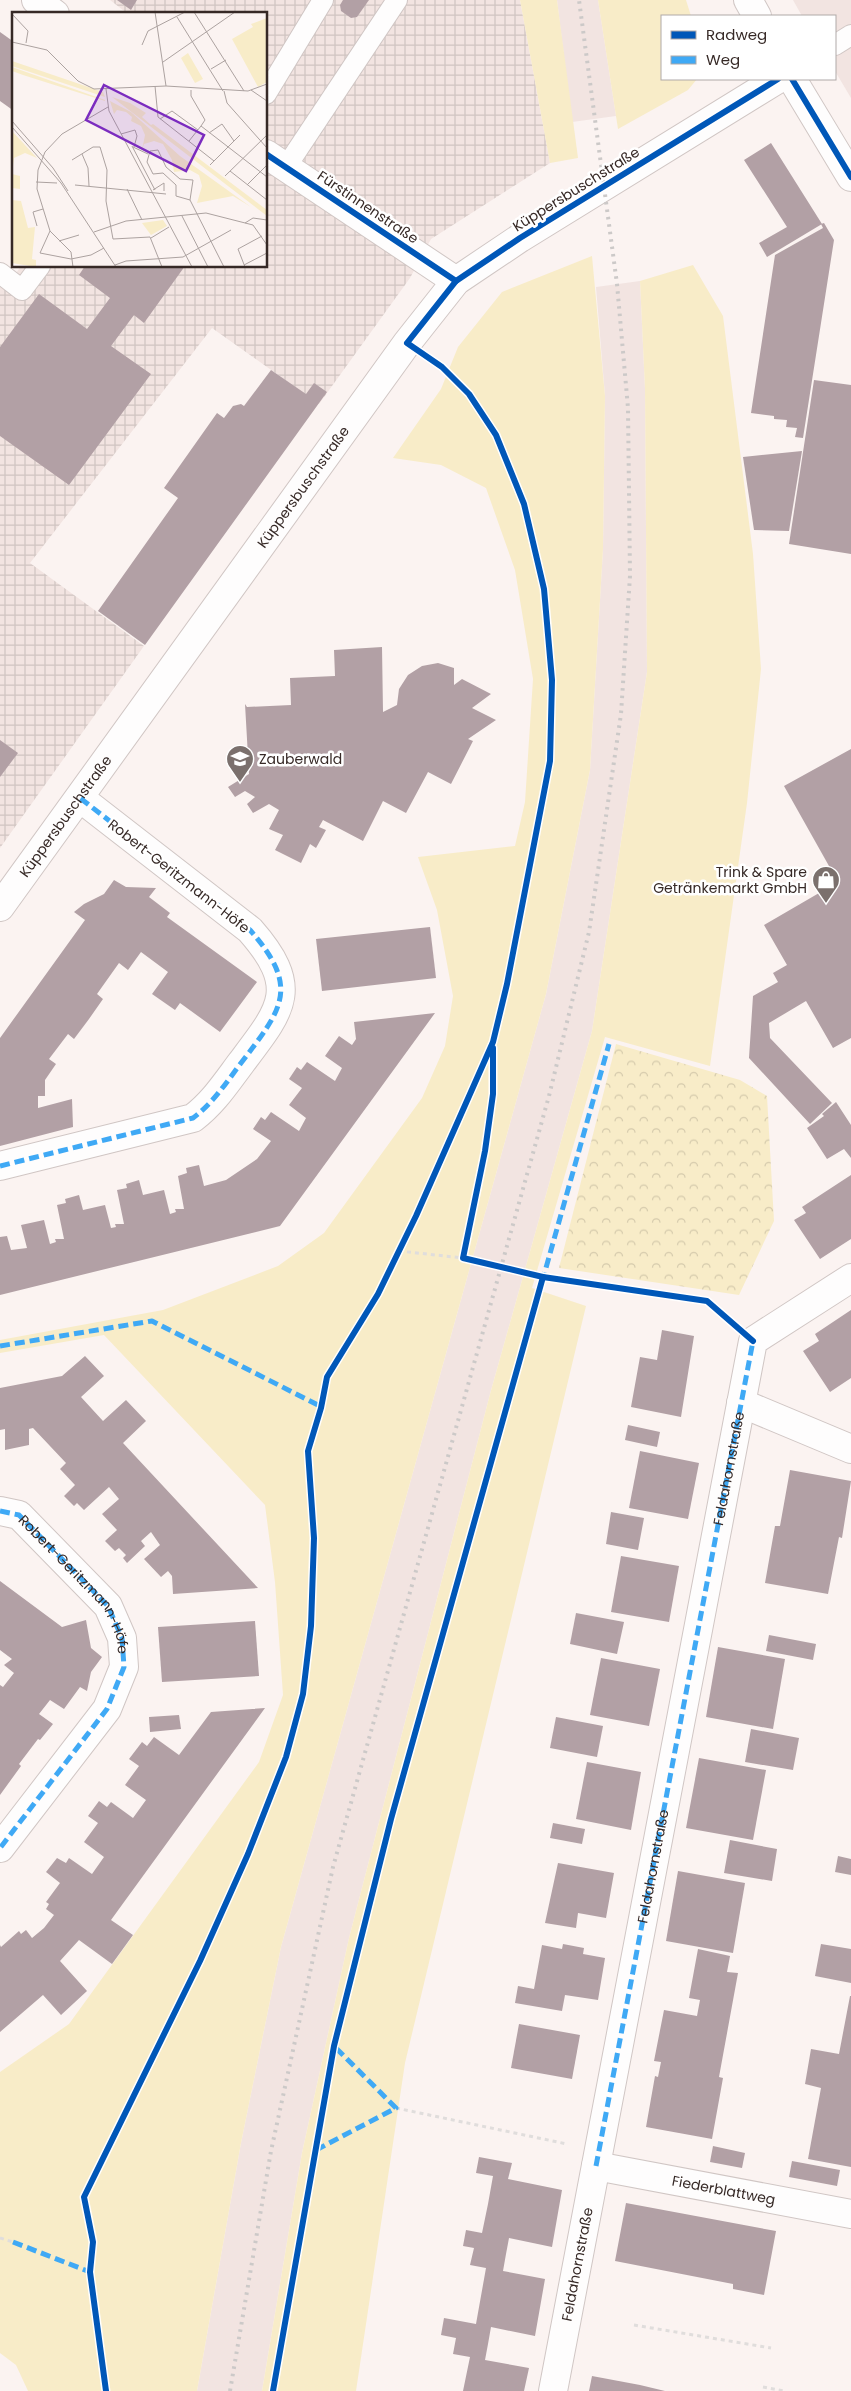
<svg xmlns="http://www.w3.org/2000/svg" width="851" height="2391" font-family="Poppins,sans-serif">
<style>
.built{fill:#f2e4e1}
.industrial{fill:url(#industrial-grid)}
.green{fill:#f8ecc8}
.park{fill:url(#park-crowns)}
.building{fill:#b2a0a5}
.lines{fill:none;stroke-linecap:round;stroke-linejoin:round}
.lane-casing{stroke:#d0c6c4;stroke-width:22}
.street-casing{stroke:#d0c6c4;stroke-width:30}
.secondary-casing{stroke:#d0c6c4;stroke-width:30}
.path{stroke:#e0dddc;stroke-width:3;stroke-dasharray:4 4;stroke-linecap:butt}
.lane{stroke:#fefdfd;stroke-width:20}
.street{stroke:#fefdfd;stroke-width:28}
.secondary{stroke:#fefdfd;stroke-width:28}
.rail{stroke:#ccc9c8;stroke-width:4;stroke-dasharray:2.5 5;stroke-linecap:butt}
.quiet{stroke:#3fa9f5;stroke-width:5;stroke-dasharray:10 5;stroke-linecap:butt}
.cycleway-casing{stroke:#fff;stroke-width:9}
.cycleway{stroke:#0057b8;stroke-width:6}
.labels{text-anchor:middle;stroke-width:5;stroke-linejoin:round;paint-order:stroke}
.street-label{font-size:14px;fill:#362926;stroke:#fff}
.poi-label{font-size:14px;fill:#362926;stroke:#fff;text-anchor:start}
.inset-road{fill:none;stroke:#aca2a0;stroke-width:1}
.view{fill:#7b2cbf;fill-opacity:0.15;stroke:#7b2cbf;stroke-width:2.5}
.inset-edge{fill:none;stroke:#362926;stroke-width:2.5}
</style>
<defs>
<pattern id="industrial-grid" width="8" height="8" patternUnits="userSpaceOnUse" patternTransform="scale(1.25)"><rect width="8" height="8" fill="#f2e4e1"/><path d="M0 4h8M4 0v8" fill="none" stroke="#d0c4c1"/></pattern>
<pattern id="park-crowns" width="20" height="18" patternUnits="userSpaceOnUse" patternTransform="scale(1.25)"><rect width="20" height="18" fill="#f8ecc8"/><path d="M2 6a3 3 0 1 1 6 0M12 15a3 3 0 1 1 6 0" fill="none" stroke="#d5caac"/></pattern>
</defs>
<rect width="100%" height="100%" fill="#fbf3f1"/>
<g class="built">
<polygon points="557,0 598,0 616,116 572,122"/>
<polygon points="793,0 851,0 851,98 835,71 835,16 802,16"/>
<polygon points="640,281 645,389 647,672 592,1031 490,1394 349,1938 302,2153 262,2391 197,2391 241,2143 281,1947 546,994 590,770 603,549 605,396 596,287"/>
</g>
<polygon class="industrial" points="110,0 520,0 550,163 431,239 410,278 319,404 212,328 30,563 144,646 0,848 0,274 14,276 21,266 266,266 266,14 128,14"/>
<g class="green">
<polygon points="520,0 557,0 578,158 550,163"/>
<polygon points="598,0 686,0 691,16 662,16 662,79 697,79 688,90 618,129"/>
<polygon points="592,256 605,396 603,549 590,770 546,994 281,1947 241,2143 197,2391 28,2391 16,2365 0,2353 0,2072 69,2024 259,1762 283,1695 275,1582 265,1505 104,1335 0,1353 0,1340 163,1310 278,1266 324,1233 422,1098 445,1046 453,996 437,910 418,857 515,846 525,802 533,679 515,570 486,488 441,465 393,458 441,389 458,347 502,292"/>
<polygon points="693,265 723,316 753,554 761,669 747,803 710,1066 605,1037 532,1288 586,1306 405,2063 356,2391 262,2391 302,2153 349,1938 490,1394 592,1031 647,672 645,389 640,281"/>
</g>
<polygon class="park" points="616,1044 740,1080 767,1096 774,1221 739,1295 559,1268"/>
<g class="building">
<polygon points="117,0 137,0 131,10"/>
<polygon points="343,0 369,0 357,17 351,18 341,11 340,5"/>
<polygon points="0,32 14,42 14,111 0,101"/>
<polygon points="771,143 822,224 767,257 759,243 787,227 744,160"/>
<polygon points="824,223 834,240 803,438 795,437 797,428 786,427 787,420 774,419 774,416 751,413 775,255 823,228 821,224"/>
<polygon points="85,266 185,266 144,323 134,315 111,346 151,374 69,485 0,436 0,347 39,294 87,329 110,298 79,275"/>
<polygon points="271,370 306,394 314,383 327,392 145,645 98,611 178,498 164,488 217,413 224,418 233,406 241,404 244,406"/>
<polygon points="814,380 851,385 851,554 789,544"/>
<polygon points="802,451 789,531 754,530 743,457"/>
<polygon points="382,647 383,712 397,705 399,689 408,675 422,666 438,663 454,668 454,685 462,679 491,694 472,708 496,720 468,739 473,741 451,784 428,772 406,813 383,801 363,841 323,820 319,827 326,830 316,848 310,844 301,863 275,850 283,835 269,829 279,810 269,804 253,813 247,804 255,797 245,791 235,797 228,787 249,774 245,704 247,707 291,705 290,678 335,676 334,650"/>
<polygon points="0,740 18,753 0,777"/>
<polygon points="851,749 851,1038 833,1048 806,1001 769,1023 770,1038 832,1103 810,1124 749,1058 753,996 778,982 773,973 787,965 764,925 838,882 784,786"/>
<polygon points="114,880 126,887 156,888 149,897 170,913 167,917 257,982 220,1032 180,1003 175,1010 152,994 168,972 141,952 128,970 119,963 97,994 103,999 89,1019 74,1039 68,1034 49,1059 56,1064 45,1080 45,1096 38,1096 38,1108 72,1099 73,1127 0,1146 0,1038 85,920 74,912 84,904 104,894"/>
<polygon points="430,927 436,978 322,991 316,939"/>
<polygon points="435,1013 280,1226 0,1295 0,1237 7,1236 11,1250 27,1248 21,1225 44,1220 50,1244 56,1242 55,1239 64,1239 57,1205 66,1203 65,1199 79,1195 83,1210 105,1205 111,1228 116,1227 115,1224 124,1224 117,1190 127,1188 126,1184 139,1180 143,1195 164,1190 170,1214 176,1212 175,1209 184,1209 178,1176 187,1173 186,1168 199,1165 204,1186 226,1180 257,1159 271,1141 253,1129 261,1117 265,1120 271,1112 299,1131 306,1118 289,1105 302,1088 289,1079 297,1067 301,1070 307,1062 335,1081 342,1068 325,1056 339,1036 352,1045 356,1039 354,1022"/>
<polygon points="836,1102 851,1125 851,1158 844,1149 827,1159 807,1128 824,1116 822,1114"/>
<polygon points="851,1175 851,1239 820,1259 794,1220 806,1213 802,1207"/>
<polygon points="851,1310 851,1378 830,1392 803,1351 819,1341 815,1334"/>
<polygon points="662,1330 694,1336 681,1417 631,1407 640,1357 657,1360"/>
<polygon points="85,1356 104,1376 81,1397 103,1421 126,1400 146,1421 123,1443 258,1588 173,1594 172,1576 168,1571 161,1577 144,1559 160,1545 151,1532 141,1541 145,1546 127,1563 123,1558 126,1555 119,1548 115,1551 105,1541 117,1530 102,1514 119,1499 109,1487 84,1510 77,1503 74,1506 64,1496 75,1485 60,1469 66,1463 33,1428 29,1429 29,1445 5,1450 5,1429 0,1430 0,1388 62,1376"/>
<polygon points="628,1425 660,1432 657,1447 625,1440"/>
<polygon points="640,1451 699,1463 688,1519 629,1508"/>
<polygon points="790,1470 851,1481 842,1538 839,1537 828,1594 765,1583 775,1526 780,1526"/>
<polygon points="611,1512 644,1518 638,1550 606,1544"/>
<polygon points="621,1556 679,1566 669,1622 611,1612"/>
<polygon points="0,1581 62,1627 86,1620 91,1648 102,1657 91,1672 87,1691 80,1687 64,1709 50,1700 39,1714 53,1724 40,1740 38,1739 19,1764 21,1766 0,1795 0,1685 3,1687 14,1673 4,1665 12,1659 0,1650"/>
<polygon points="576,1613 624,1622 617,1654 570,1644"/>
<polygon points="255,1621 259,1676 162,1682 158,1627"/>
<polygon points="769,1635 816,1644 813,1660 766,1651"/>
<polygon points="718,1647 785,1659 773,1729 706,1717"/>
<polygon points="601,1658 660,1669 649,1726 590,1715"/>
<polygon points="265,1708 111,1920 133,1935 112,1964 79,1940 60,1961 87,1991 61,2015 43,1995 0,2032 0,1945 1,1947 19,1931 21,1934 26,1930 32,1938 44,1928 54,1915 46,1909 49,1904 46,1902 60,1883 46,1872 57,1858 66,1863 69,1858 92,1874 104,1857 84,1842 98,1823 88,1816 99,1801 107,1807 111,1802 133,1818 146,1800 125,1785 139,1766 129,1759 142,1742 147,1746 154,1737 179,1755 211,1712"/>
<polygon points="179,1715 181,1729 150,1732 149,1717"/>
<polygon points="556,1717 603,1726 597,1757 550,1748"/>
<polygon points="751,1729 799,1738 793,1770 745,1762"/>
<polygon points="699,1758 766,1770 753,1840 686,1828"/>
<polygon points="587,1762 641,1772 631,1830 576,1819"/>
<polygon points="553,1823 585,1829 582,1844 550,1838"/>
<polygon points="730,1840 777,1849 772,1881 724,1873"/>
<polygon points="838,1856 851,1859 851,1875 835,1872"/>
<polygon points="558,1863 614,1873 606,1918 578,1913 576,1928 545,1923"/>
<polygon points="678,1871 745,1883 733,1953 666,1941"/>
<polygon points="563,1944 584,1948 583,1954 605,1958 598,2000 565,1995 562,2011 515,2003 518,1986 534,1989 542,1945 562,1949"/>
<polygon points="821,1944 851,1949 851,1983 815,1976"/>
<polygon points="698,1949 730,1956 727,1972 738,1973 719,2077 723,2078 712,2139 646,2127 655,2076 658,2077 661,2062 654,2061 664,2010 697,2016 700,2000 689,1998"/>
<polygon points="850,1996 851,1996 851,2167 808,2159 821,2088 805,2084 811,2049 839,2054"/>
<polygon points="519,2024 580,2035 572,2079 511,2068"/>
<polygon points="713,2146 745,2153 742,2168 710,2162"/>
<polygon points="479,2157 512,2163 508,2179 562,2190 552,2247 509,2238 506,2254 503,2271 545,2279 535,2336 491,2327 488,2344 485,2360 529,2368 524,2391 463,2391 470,2357 453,2354 456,2338 441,2335 444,2318 476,2324 486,2268 470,2265 474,2248 463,2246 466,2230 482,2233 488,2204 493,2176 476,2173"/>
<polygon points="792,2161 840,2170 837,2186 789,2177"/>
<polygon points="626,2203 776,2231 764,2295 733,2289 733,2284 615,2261"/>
<polygon points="592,2376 640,2385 665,2391 589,2391"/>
</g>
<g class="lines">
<defs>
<g id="lane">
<polyline points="835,45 851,35"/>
<polyline points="266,94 323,0"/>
<polyline points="286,167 397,0"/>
<polyline points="0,273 22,290 40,266"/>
</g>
<g id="street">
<polyline points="36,0 55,14"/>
<polyline points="266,154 456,281"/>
<path id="s1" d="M 0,907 L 407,343 L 456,281 L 520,238 L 778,79"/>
<path d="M 0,1166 L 193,1118 C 213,1103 226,1083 241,1063 C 282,1009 301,988 250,930 L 80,798"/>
<polyline points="741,1403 851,1449"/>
<polyline points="0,1511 19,1515 108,1606 122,1638 124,1667 107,1709 0,1848"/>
<path id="s2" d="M 596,2166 L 851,2214"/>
<path id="s3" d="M 553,2391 L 753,1341 L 851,1278"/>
</g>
<g id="secondary">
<polyline points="748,0 757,16"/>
<polyline points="792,79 851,177"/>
</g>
</defs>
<use href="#lane" class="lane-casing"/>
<use href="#street" class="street-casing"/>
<use href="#secondary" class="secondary-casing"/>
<g class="path">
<polyline points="399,1251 463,1258"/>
<polyline points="396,2108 567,2144"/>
<polyline points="0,2238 13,2242"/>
<polyline points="634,2325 771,2348"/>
<polyline points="763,2387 784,2391"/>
</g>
<use href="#lane" class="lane"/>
<use href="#street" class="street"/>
<use href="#secondary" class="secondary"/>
<polyline class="rail" points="230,2391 271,2151 333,1867 549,1096 589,932 621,714 630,576 628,408 617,284 579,0"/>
<g class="quiet">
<path d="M 0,1166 L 193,1118 C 213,1103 226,1083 241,1063 C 282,1009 301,988 250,930 L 80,798"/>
<polyline points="542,1282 609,1044"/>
<polyline points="0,1346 152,1321 320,1406"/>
<path id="s4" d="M 0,1511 L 19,1515 L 108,1606 L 122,1638 L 124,1667 L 107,1709 L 0,1848"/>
<polyline points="316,2150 396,2108 334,2046"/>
<path id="s5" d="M 596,2166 L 753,1341 L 750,1339"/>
<polyline points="13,2242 90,2272"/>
</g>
<defs>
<g id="cycleway">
<polyline points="792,79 851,177"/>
<polyline points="266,154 456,281"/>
<polyline points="493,1048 493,1094 485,1151 463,1258 543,1277 707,1301 753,1341"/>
<polyline points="106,2391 90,2272 93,2242 84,2197 200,1961 248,1854 286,1757 303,1694 311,1626 314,1538 308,1451 321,1408 327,1377 378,1294 416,1216 493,1042 507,984 550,761 552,680 544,589 524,504 496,435 469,394 442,367 407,343 456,281 520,238 778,79"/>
<polyline points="273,2391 334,2046 391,1819 543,1277"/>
</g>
</defs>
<use href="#cycleway" class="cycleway-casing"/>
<use href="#cycleway" class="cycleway"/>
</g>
<defs>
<symbol id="school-pin" viewBox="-11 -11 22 30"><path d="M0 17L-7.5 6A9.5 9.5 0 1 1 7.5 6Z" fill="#7b706d" stroke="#fff"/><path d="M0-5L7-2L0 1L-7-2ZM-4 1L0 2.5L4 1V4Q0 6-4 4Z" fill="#fff"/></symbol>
<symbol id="shop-pin" viewBox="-11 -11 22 30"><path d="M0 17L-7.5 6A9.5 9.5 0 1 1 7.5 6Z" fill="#7b706d" stroke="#fff"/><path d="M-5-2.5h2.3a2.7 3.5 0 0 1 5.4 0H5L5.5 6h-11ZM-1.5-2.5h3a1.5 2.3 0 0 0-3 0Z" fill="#fff"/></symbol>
</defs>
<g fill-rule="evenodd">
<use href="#school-pin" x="224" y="743" width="32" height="43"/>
<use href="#shop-pin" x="810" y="864" width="32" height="43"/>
</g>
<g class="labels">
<g class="street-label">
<text transform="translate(576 189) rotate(-32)" y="5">Küppersbuschstraße</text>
<text transform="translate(368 207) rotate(34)" y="5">Fürstinnenstraße</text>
<text dy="5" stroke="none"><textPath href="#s1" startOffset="518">Küppersbuschstraße</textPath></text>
<text dy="5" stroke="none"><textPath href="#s1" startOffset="112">Küppersbuschstraße</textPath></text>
<text transform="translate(179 876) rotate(38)" y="5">Robert-Geritzmann-Höfe</text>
<text dy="5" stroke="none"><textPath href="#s5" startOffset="710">Feldahornstraße</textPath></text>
<text dy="5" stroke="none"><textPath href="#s4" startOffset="110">Robert-Geritzmann-Höfe</textPath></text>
<text dy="5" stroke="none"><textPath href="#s5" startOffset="305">Feldahornstraße</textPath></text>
<text dy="5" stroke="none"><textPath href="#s2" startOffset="130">Fiederblattweg</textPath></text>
<text dy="5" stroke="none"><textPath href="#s3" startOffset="129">Feldahornstraße</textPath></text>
</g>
<g class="poi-label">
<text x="259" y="764">Zauberwald</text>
<text x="807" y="877" text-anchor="end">Trink &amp; Spare<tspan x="807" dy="16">Getränkemarkt GmbH</tspan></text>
</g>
</g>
<g transform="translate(12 12)">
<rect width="255" height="255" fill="#fbf3f1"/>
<path d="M 255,6 L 255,70 L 246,75 L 220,27 L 241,15 L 239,12 ZM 176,41 L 191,67 L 183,71 L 169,46 ZM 0,49 L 91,80 L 93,85 L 0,54 ZM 0,55 L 93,88 L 93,89 L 11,63 L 0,59 ZM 100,85 L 118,91 L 134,101 L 130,105 L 139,113 L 141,112 L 255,198 L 255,204 ZM 98,89 L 119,100 L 168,144 L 239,195 L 221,184 L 185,191 L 190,174 L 187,163 L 178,158 L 162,160 L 160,148 L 151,132 L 142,129 L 132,132 L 130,138 L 133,123 L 129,114 L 119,109 L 120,105 L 114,100 L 105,98 L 102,102 ZM 0,119 L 25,146 L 13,141 L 2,146 L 0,162 L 8,164 L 8,177 L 0,176 ZM 0,188 L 9,189 L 16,216 L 23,215 L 20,247 L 24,248 L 24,255 L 0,251 Z" fill="#f8ecc8"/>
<path d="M 151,208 L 155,214 L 139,223 L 130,211 Z" fill="#f8ecc8"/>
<path class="inset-road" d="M 143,0 L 154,74M 182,0 L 232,79M 0,2 L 16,19 L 14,31M 165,5 L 211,79M 0,30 L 35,38 L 66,69 L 82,77 L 154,74 L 236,79 L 255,72M 130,33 L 136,19 L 173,0M 151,50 L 223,0M 199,57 L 214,48M 143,74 L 146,105 L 202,149M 94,77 L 97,99 L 180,255M 179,78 L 179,84 L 193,108M 239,78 L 255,89M 212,79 L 215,91 L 255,136M 148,107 L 160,99 L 186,118M 193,108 L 189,114 L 255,165M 0,109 L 41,156 L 56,179M 0,115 L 49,171 L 104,255M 197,121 L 210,112 L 222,129M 109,122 L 123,118 L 125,124 L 122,135M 177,129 L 189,114M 120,134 L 143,178M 121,135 L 136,142M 70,142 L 76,156 L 77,174M 60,148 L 81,135 L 88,135 L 95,158 L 94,189 L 101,227 L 138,225 L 150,255M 198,153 L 228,123M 218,159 L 255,188M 213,164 L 255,123M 24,170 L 45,171M 63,173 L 154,182M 235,173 L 255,153M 115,177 L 130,208M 141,178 L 152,171 L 152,179M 178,188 L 164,184 L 164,173 L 151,161 L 141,162 L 135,150 L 138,139 L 146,138 L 154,155 L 168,167 L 181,168 L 178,188 L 212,255M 170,204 L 196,255M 233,211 L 241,206 L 255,208M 25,214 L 21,200 L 31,197M 38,219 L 28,241 L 59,247 L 79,243 L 92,236M 82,220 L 114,209 L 194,201 L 241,213 L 255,233M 139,226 L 157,215M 47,229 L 67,223M 103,253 L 114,249 L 171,245 L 219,218M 232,253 L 255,241M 61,255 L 59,240 L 38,219 L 25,177 L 26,158 L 33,140 L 50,122 L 96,95M 233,255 L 226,237 L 250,224"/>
<path class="view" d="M 92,73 L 192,123 L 174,159 L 74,108 Z"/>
<rect width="255" height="255" class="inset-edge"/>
</g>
<rect x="661" y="15" width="175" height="65" fill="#ffffff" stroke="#afa9a8"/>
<rect x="671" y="31" width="25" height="8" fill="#0057b8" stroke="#afa9a8"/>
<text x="706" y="40" font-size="15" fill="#362926">Radweg</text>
<rect x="671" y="56" width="25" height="8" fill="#3fa9f5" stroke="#afa9a8"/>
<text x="706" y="65" font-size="15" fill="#362926">Weg</text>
</svg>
